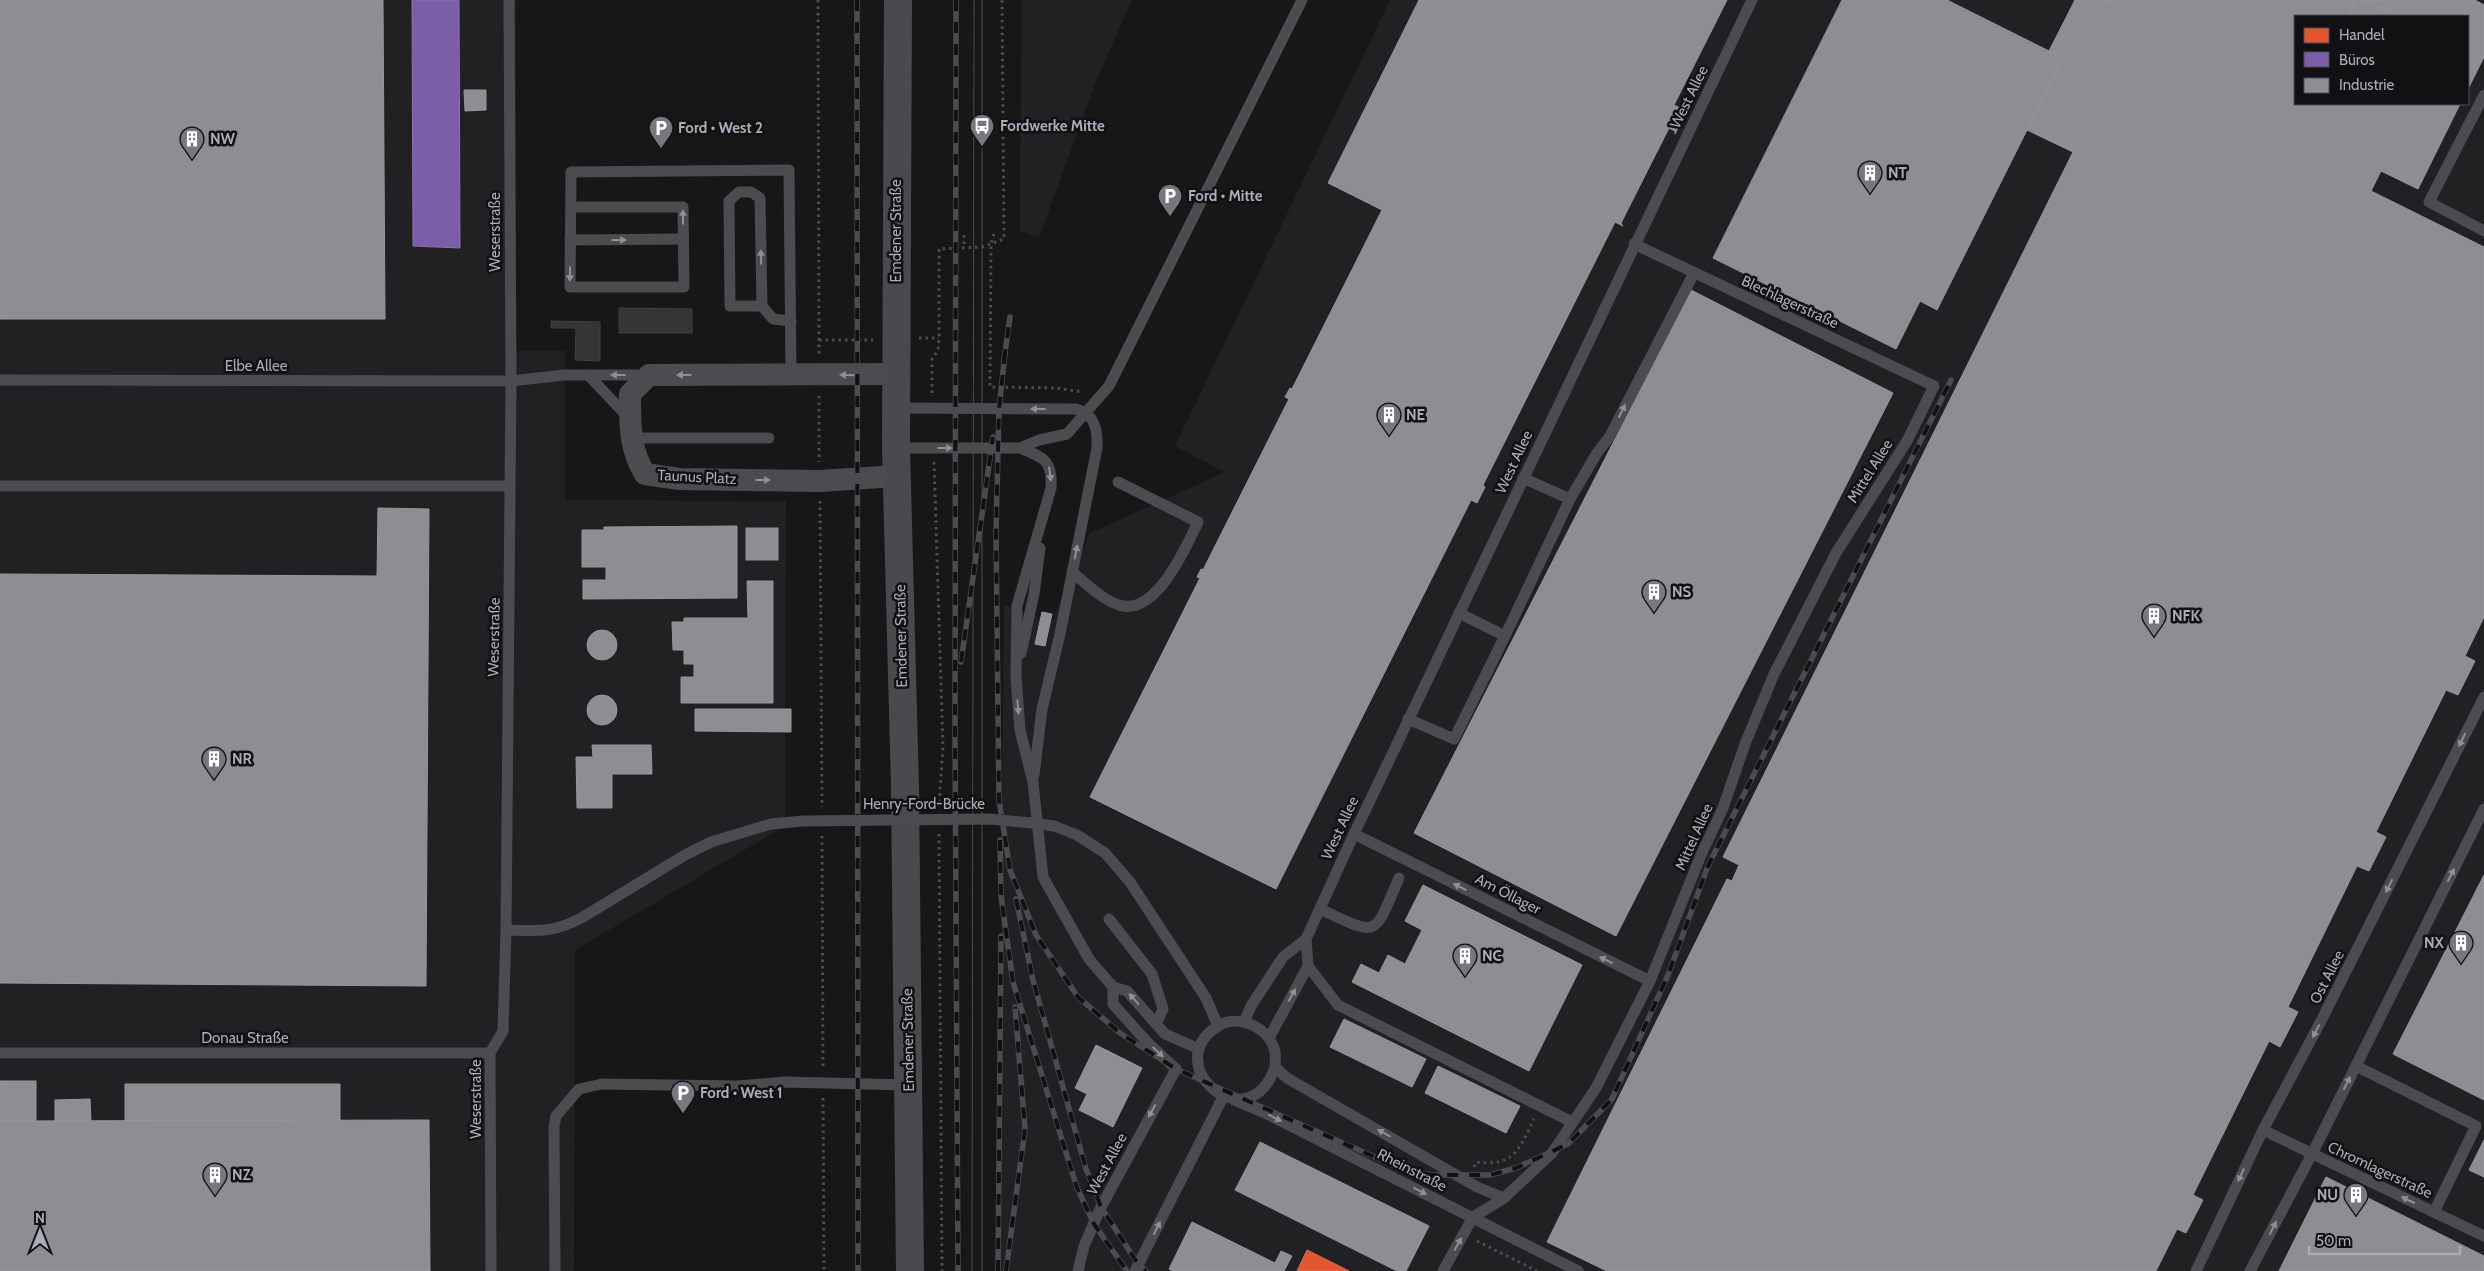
<svg xmlns="http://www.w3.org/2000/svg" width="2484" height="1271" font-family="Cabin,sans-serif">
<style>
.built{fill:#212123;fill-rule:evenodd}
.shops{fill:#e4572e;stroke:#d27157}
.offices{fill:#7b5ea7;stroke:#8876ac}
.industry{fill:#8d8d92;stroke:#95979d}
.building{fill:#353536;stroke:#3f4043}
.lines{fill:none;stroke-linecap:round;stroke-linejoin:round}
.path{stroke:#4d4e52;stroke-width:3;stroke-dasharray:2.5 4;stroke-linecap:butt}
.lane{stroke:#4b4c50;stroke-width:11}
.street{stroke:#4b4c50;stroke-width:22}
.secondary{stroke:#4a4a4e;stroke-width:28}
.tram{stroke:#4b4c4f;stroke-width:1}
.rail-casing{stroke:#4b4c4f;stroke-width:5.5}
.rail{stroke:#111113;stroke-width:4;stroke-dasharray:11;stroke-linecap:butt}
.lane-bridge{stroke:#4b4c50;stroke-width:11}
.oneway{fill:#8c9099}
.labels{text-anchor:middle;stroke-width:5;stroke-linejoin:round;paint-order:stroke}
.street-label{font-size:15px;fill:#a8adb8;stroke:#111113}
.poi-label{font-size:15px;font-weight:bold;fill:#a8adb8;stroke:#111113;text-anchor:start}
</style>
<rect width="100%" height="100%" fill="#171717"/>
<g class="built">
<polygon points="0,0 516,0 516,351 565,351 565,500 786,501 785,826 575,950 574,1271 0,1271"/>
<polygon points="1021,0 1132,0 1096,81 1039,238 1020,231"/>
<path d="M 1390,0 L 2484,0 L 2484,1271 L 998,1271 L 1004,605 L 1052,621 L 1090,533 L 1225,472 L 1175,446 ZM 2295,16 L 2468,16 L 2468,104 L 2295,104 Z"/>
</g>
<polygon class="shops" points="1307,1250 1349,1271 1297,1271"/>
<polygon class="offices" points="412,0 459,0 460,248 413,246"/>
<g class="industry">
<polygon points="0,0 383,0 385,319 0,319"/>
<polygon points="1419,0 1727,0 1674,105 1686,111 1675,134 1675,131 1669,128 1621,223 1623,226 1615,222 1483,485 1485,487 1477,503 1471,500 1276,889 1090,797 1200,578 1197,577 1201,569 1203,570 1289,399 1285,397 1290,388 1292,389 1382,210 1328,183"/>
<polygon points="1842,0 1947,0 2063,58 1937,310 1920,301 1896,349 1713,258"/>
<polygon points="2075,0 2103,0 2295,95 2295,104 2460,104 2418,189 2381,171 2371,191 2484,247 2484,617 2465,656 2475,661 2458,695 2446,690 2376,832 2386,837 2369,871 2357,866 2288,1007 2298,1012 2280,1047 2269,1041 2193,1195 2203,1200 2186,1233 2177,1229 2156,1271 1607,1271 1547,1242 1727,879 1732,881 1739,865 1723,857 2073,152 2027,130 2063,58 2049,51"/>
<polygon points="2103,0 2356,0 2348,16 2295,16 2295,95"/>
<polygon points="2356,0 2365,0 2398,16 2348,16"/>
<polygon points="2365,0 2475,0 2484,5 2484,57 2483,59 2468,51 2468,16 2398,16"/>
<polygon points="2468,51 2483,59 2468,89"/>
<polygon points="464,90 486,90 486,110 465,111"/>
<polygon points="1691,290 1893,393 1616,936 1414,833"/>
<polygon points="378,508 429,509 426,986 0,983 0,574 377,576"/>
<polygon points="737,526 737,598 583,599 583,580 606,580 606,567 582,567 582,530 604,530 604,527"/>
<rect x="746" y="528" width="32" height="32"/>
<polygon points="747,581 773,581 773,703 681,703 681,677 694,677 694,664 684,664 684,650 673,650 672,622 684,622 684,618 748,618"/>
<polygon points="1042,612 1052,614 1045,646 1035,644"/>
<circle cx="602" cy="645" r="15"/>
<circle cx="602" cy="710" r="15"/>
<polygon points="695,709 791,709 791,732 695,731"/>
<polygon points="592,745 651,745 652,774 612,774 612,808 577,808 576,757 593,757"/>
<polygon points="2484,875 2484,1100 2393,1054"/>
<polygon points="1423,885 1582,965 1529,1071 1352,982 1361,964 1379,973 1388,955 1405,964 1422,930 1405,921"/>
<polygon points="1344,1019 1426,1059 1412,1087 1330,1047"/>
<polygon points="1096,1045 1142,1068 1113,1127 1079,1110 1087,1094 1075,1088"/>
<polygon points="1438,1066 1520,1106 1506,1133 1425,1093"/>
<rect x="0" y="1081" width="36" height="40"/>
<polygon points="125,1084 340,1084 340,1120 125,1121"/>
<polygon points="90,1099 91,1121 55,1121 55,1100"/>
<polygon points="429,1120 430,1271 0,1271 0,1121"/>
<polygon points="2484,1140 2484,1177 2469,1170"/>
<polygon points="1260,1142 1429,1226 1406,1271 1397,1271 1235,1190"/>
<polygon points="2326,1177 2484,1256 2484,1271 2279,1271"/>
<polygon points="1192,1222 1275,1263 1281,1251 1292,1256 1284,1271 1173,1271 1169,1269"/>
</g>
<g class="building">
<polygon points="619,308 692,309 692,333 619,333"/>
<polygon points="551,321 600,322 600,361 575,360 576,328 551,328"/>
</g>
<g class="lines">
<g class="path">
<polyline points="818,0 819,354"/>
<polyline points="994,234 991,244 990,387 1056,388 1083,392"/>
<polyline points="964,235 964,247"/>
<polyline points="919,338 939,338"/>
<polyline points="819,340 873,340"/>
<polyline points="932,393 932,359 938,350 939,338 939,249 982,247 1004,239 1002,0"/>
<polyline points="819,396 819,462"/>
<polyline points="934,462 943,747 939,805"/>
<polyline points="820,501 822,807"/>
<polyline points="939,834 942,1271"/>
<polyline points="822,836 823,1069"/>
<polyline points="823,1098 824,1271"/>
<path d="M 1474,1167 L 1476,1162 C 1515,1167 1519,1149 1534,1119"/>
<polyline points="1477,1241 1537,1271"/>
</g>
<g class="lane">
<polyline points="2484,95 2429,202 2484,231"/>
<polyline points="571,207 683,207 684,287 570,287 571,172 789,170 791,375"/>
<polyline points="570,240 683,239"/>
<polyline points="762,306 730,306 729,201 739,192 751,192 760,198 762,306 773,319 791,321"/>
<polyline points="588,375 628,417"/>
<polyline points="0,380 511,381 564,375 647,375"/>
<path d="M 896,408 L 1075,409 C 1095,413 1098,430 1097,448 L 1060,634 L 1042,709 L 1034,775"/>
<polyline points="631,438 769,438"/>
<path d="M 896,448 L 1020,448 C 1043,457 1053,460 1051,488 L 1017,606 L 1016,676 L 1020,730 L 1033,782 L 1043,877 L 1089,959 L 1113,987 L 1127,991 L 1165,1034 L 1199,1049"/>
<polyline points="1020,448 1039,440 1067,434 1109,386 1302,0"/>
<polyline points="0,486 510,486"/>
<polyline points="1570,499 1597,453 1610,436 1694,273"/>
<path d="M 1072,572 C 1087,584 1101,599 1119,605 C 1156,617 1186,547 1198,522 L 1118,482"/>
<polyline points="1505,636 1570,499 1523,478"/>
<polyline points="1021,653 1034,594 1040,548"/>
<polyline points="1408,719 1454,739 1505,636 1459,613"/>
<polyline points="1354,834 1650,981"/>
<path d="M 1320,909 C 1380,937 1373,938 1399,878"/>
<polyline points="1109,919 1152,974 1163,1009 1156,1024"/>
<path d="M 506,930 C 538,931 554,933 583,917"/>
<polyline points="1308,966 1338,1005 1572,1122"/>
<polyline points="1113,987 1113,1004 1147,1042 1176,1069"/>
<polyline points="1206,998 1218,1026"/>
<polyline points="1244,1022 1251,1006 1283,957 1306,939"/>
<polyline points="1269,1038 1308,966 1306,939 1354,834 1752,0"/>
<polyline points="0,1053 490,1053"/>
<polyline points="2356,1066 2476,1126 2434,1212"/>
<path d="M 1275,1067 C 1249,1143 1157,1065 1218,1026 C 1239,1013 1270,1028 1275,1052 C 1276,1057 1275,1063 1275,1067 L 1287,1078 L 1477,1187 L 1504,1198"/>
<polyline points="1234,1100 1267,1114 1578,1271"/>
<polyline points="2263,1130 2484,1236"/>
<polyline points="491,1271 490,1053 503,1031 506,930 511,381 509,0"/>
<polyline points="555,1271 554,1126 556,1116 579,1089 602,1084 738,1086 785,1082 908,1085"/>
<polyline points="1078,1271 1084,1246 1101,1207 1176,1069"/>
<polyline points="1135,1271 1223,1097"/>
<polyline points="1443,1271 1473,1217 1504,1198 1552,1153 1596,1088 1650,981 1701,855 1723,808 1745,744 1774,674 1836,553 1907,441 1934,386 1634,244"/>
<polyline points="2196,1271 2263,1130 2322,1019 2484,697"/>
<polyline points="2250,1271 2312,1154 2484,809"/>
</g>
<path class="street" d="M 896,374 L 649,375 L 630,394 C 630,423 629,449 645,474 L 679,479 L 820,481 L 897,476"/>
<polyline class="secondary" points="898,0 896,448 905,787 910,1271"/>
<g class="tram">
<polyline points="972,1271 974,0"/>
<polyline points="982,1271 982,0"/>
</g>
<defs>
<g id="rail">
<polyline points="857,0 858,1271"/>
<polyline points="956,0 955,734 958,1271"/>
<polyline points="1005,353 999,409 996,532 999,800 1010,870 1036,935 1078,997 1120,1033 1176,1069 1404,1170 1433,1175 1490,1175 1516,1168 1568,1144 1612,1099 1668,975 1708,866 1951,380"/>
<polyline points="1004,360 1010,317"/>
<polyline points="961,662 993,437"/>
<polyline points="1000,840 1001,896 1013,982 1077,1188 1094,1224 1127,1271"/>
<polyline points="1016,899 1033,980 1086,1169 1101,1207 1138,1264 1146,1271"/>
<polyline points="998,1271 1001,936"/>
<polyline points="1006,1271 1025,1129 1015,1007"/>
</g>
</defs>
<use href="#rail" class="rail-casing"/>
<use href="#rail" class="rail"/>
<polyline class="lane-bridge" points="583,917 685,855 711,842 771,824 803,821 990,819 1032,823 1054,826 1077,835 1105,853 1130,882 1206,998"/>
</g>
<defs><path id="oneway-solid" d="M-6-.8H1V-3.2L6.5 0L1 3.2V.8H-6Z" transform="scale(1.25)"/></defs>
<g class="oneway">
<use href="#oneway-solid" transform="translate(683 217) rotate(-90)"/>
<use href="#oneway-solid" transform="translate(619 240)"/>
<use href="#oneway-solid" transform="translate(761 257) rotate(-91)"/>
<use href="#oneway-solid" transform="translate(570 274) rotate(91)"/>
<use href="#oneway-solid" transform="translate(618 375) rotate(180)"/>
<use href="#oneway-solid" transform="translate(684 375) rotate(180)"/>
<use href="#oneway-solid" transform="translate(847 375) rotate(-179)"/>
<use href="#oneway-solid" transform="translate(1038 409) rotate(-180)"/>
<use href="#oneway-solid" transform="translate(1622 411) rotate(-63)"/>
<use href="#oneway-solid" transform="translate(945 448)"/>
<use href="#oneway-solid" transform="translate(1050 474) rotate(82)"/>
<use href="#oneway-solid" transform="translate(763 480)"/>
<use href="#oneway-solid" transform="translate(1076 552) rotate(-79)"/>
<use href="#oneway-solid" transform="translate(1018 707) rotate(85)"/>
<use href="#oneway-solid" transform="translate(2462 740) rotate(117)"/>
<use href="#oneway-solid" transform="translate(2451 875) rotate(-63)"/>
<use href="#oneway-solid" transform="translate(2389 886) rotate(117)"/>
<use href="#oneway-solid" transform="translate(1460 887) rotate(-153)"/>
<use href="#oneway-solid" transform="translate(1606 960) rotate(-154)"/>
<use href="#oneway-solid" transform="translate(1292 995) rotate(-61)"/>
<use href="#oneway-solid" transform="translate(1134 999) rotate(-132)"/>
<use href="#oneway-solid" transform="translate(2316 1031) rotate(118)"/>
<use href="#oneway-solid" transform="translate(1158 1052) rotate(43)"/>
<use href="#oneway-solid" transform="translate(2347 1083) rotate(-63)"/>
<use href="#oneway-solid" transform="translate(1152 1111) rotate(119)"/>
<use href="#oneway-solid" transform="translate(1275 1118) rotate(27)"/>
<use href="#oneway-solid" transform="translate(1384 1133) rotate(-150)"/>
<use href="#oneway-solid" transform="translate(2241 1175) rotate(115)"/>
<use href="#oneway-solid" transform="translate(1420 1191) rotate(27)"/>
<use href="#oneway-solid" transform="translate(2408 1200) rotate(-155)"/>
<use href="#oneway-solid" transform="translate(1157 1228) rotate(-63)"/>
<use href="#oneway-solid" transform="translate(2273 1228) rotate(-62)"/>
<use href="#oneway-solid" transform="translate(1458 1244) rotate(-61)"/>
</g>
<defs>
<symbol id="bus-pin" viewBox="-11 -11 22 30"><path d="M0 17L-7.5 6A9.5 9.5 0 1 1 7.5 6Z" fill="#757880" stroke="#111113"/><path d="M-5-6H5V4H4V6H2V4H-2V6H-4V4H-5ZM-3.5-4V0h7V-4ZM-3.5 1.2v1.5H-2V1.2ZM2 1.2v1.5H3.5V1.2Z" fill="#fff"/></symbol>
<symbol id="parking-pin" viewBox="-11 -11 22 30"><path d="M0 17L-7.5 6A9.5 9.5 0 1 1 7.5 6Z" fill="#757880" stroke="#111113"/><path d="M-3.5-5.5H1a3.5 3.5 0 0 1 0 7H-1V5.5H-3.5ZM-1-3.4V-.6H.8a1.4 1.4 0 0 0 0-2.8Z" fill="#fff"/></symbol>
<symbol id="building-pin" viewBox="-11 -11 22 30"><path d="M0 17L-7.5 6A9.5 9.5 0 1 1 7.5 6Z" fill="#757880" stroke="#111113"/><path d="M-4-6H4V6H1V3H-1V6H-4ZM-2.5-4.3h1.7v1.8h-1.7ZM.8-4.3h1.7v1.8H.8ZM-2.5-1h1.7V.8h-1.7ZM.8-1h1.7V.8H.8Z" fill="#fff"/></symbol>
</defs>
<g fill-rule="evenodd">
<use href="#bus-pin" x="968" y="112" width="28" height="38"/>
<use href="#parking-pin" x="647" y="114" width="28" height="38"/>
<use href="#building-pin" x="178" y="125" width="28" height="38"/>
<use href="#building-pin" x="1856" y="159" width="28" height="38"/>
<use href="#parking-pin" x="1156" y="182" width="28" height="38"/>
<use href="#building-pin" x="1375" y="401" width="28" height="38"/>
<use href="#building-pin" x="1640" y="578" width="28" height="38"/>
<use href="#building-pin" x="2140" y="602" width="28" height="38"/>
<use href="#building-pin" x="200" y="745" width="28" height="38"/>
<use href="#building-pin" x="2447" y="929" width="28" height="38"/>
<use href="#building-pin" x="1451" y="942" width="28" height="38"/>
<use href="#parking-pin" x="669" y="1079" width="28" height="38"/>
<use href="#building-pin" x="201" y="1161" width="28" height="38"/>
<use href="#building-pin" x="2342" y="1181" width="28" height="38"/>
</g>
<g class="labels">
<g class="street-label">
<text transform="translate(1689 97) rotate(-64)" y="5">West Allee</text>
<text transform="translate(896 231) rotate(-90)" y="5">Emdener Straße</text>
<text transform="translate(495 232) rotate(-90)" y="5">Weserstraße</text>
<text transform="translate(1790 302) rotate(25)" y="5">Blechlagerstraße</text>
<text x="256" y="371">Elbe Allee</text>
<text transform="translate(1514 462) rotate(-65)" y="5">West Allee</text>
<text transform="translate(1870 471) rotate(-58)" y="5">Mittel Allee</text>
<text transform="translate(697 477) rotate(3)" y="5">Taunus Platz</text>
<text transform="translate(901 636) rotate(-91)" y="5">Emdener Straße</text>
<text transform="translate(494 637) rotate(-89)" y="5">Weserstraße</text>
<text x="924" y="809">Henry-Ford-Brücke</text>
<text transform="translate(1340 828) rotate(-65)" y="5">West Allee</text>
<text transform="translate(1694 837) rotate(-66)" y="5">Mittel Allee</text>
<text transform="translate(1508 894) rotate(27)" y="5">Am Öllager</text>
<text transform="translate(2327 977) rotate(-63)" y="5">Ost Allee</text>
<text x="245" y="1043">Donau Straße</text>
<text transform="translate(908 1040) rotate(-91)" y="5">Emdener Straße</text>
<text transform="translate(476 1099) rotate(-90)" y="5">Weserstraße</text>
<text transform="translate(1107 1164) rotate(-62)" y="5">West Allee</text>
<text transform="translate(1412 1170) rotate(27)" y="5">Rheinstraße</text>
<text transform="translate(2380 1170) rotate(25)" y="5">Chromlagerstraße</text>
</g>
<g class="poi-label">
<text x="1000" y="131">Fordwerke Mitte</text>
<text x="678" y="133">Ford • West 2</text>
<text x="210" y="144">NW</text>
<text x="1888" y="178">NT</text>
<text x="1188" y="201">Ford • Mitte</text>
<text x="1406" y="420">NE</text>
<text x="1672" y="597">NS</text>
<text x="2172" y="621">NFK</text>
<text x="232" y="764">NR</text>
<text x="2444" y="948" text-anchor="end">NX</text>
<text x="1482" y="961">NC</text>
<text x="700" y="1098">Ford • West 1</text>
<text x="232" y="1180">NZ</text>
<text x="2338" y="1200" text-anchor="end">NU</text>
</g>
</g>
<rect x="2294" y="15" width="175" height="90" fill="#111113" stroke="#4d4f55"/>
<rect x="2304" y="28" width="25" height="15" fill="#e4572e" stroke="#4d4f55"/>
<text x="2339" y="40" font-size="15" fill="#a8adb8">Handel</text>
<rect x="2304" y="52" width="25" height="15" fill="#7b5ea7" stroke="#4d4f55"/>
<text x="2339" y="65" font-size="15" fill="#a8adb8">Büros</text>
<rect x="2304" y="78" width="25" height="15" fill="#8d8d92" stroke="#4d4f55"/>
<text x="2339" y="90" font-size="15" fill="#a8adb8">Industrie</text>
<g transform="translate(40 1231)" stroke="#111113" stroke-width="4" paint-order="stroke">
<path d="M0-4L9 19L0 12L-9 19Z" fill="#a8adb8"/>
<text y="-8" font-size="14" font-weight="bold" text-anchor="middle" fill="#a8adb8">N</text>
</g>
<path d="M2309 1246v8h151v-8" fill="none" stroke="#a8adb8" stroke-width="2.5"/>
<text x="2316" y="1246" font-size="15" fill="#a8adb8" stroke="#111113" stroke-width="4" paint-order="stroke">50 m</text>
</svg>
